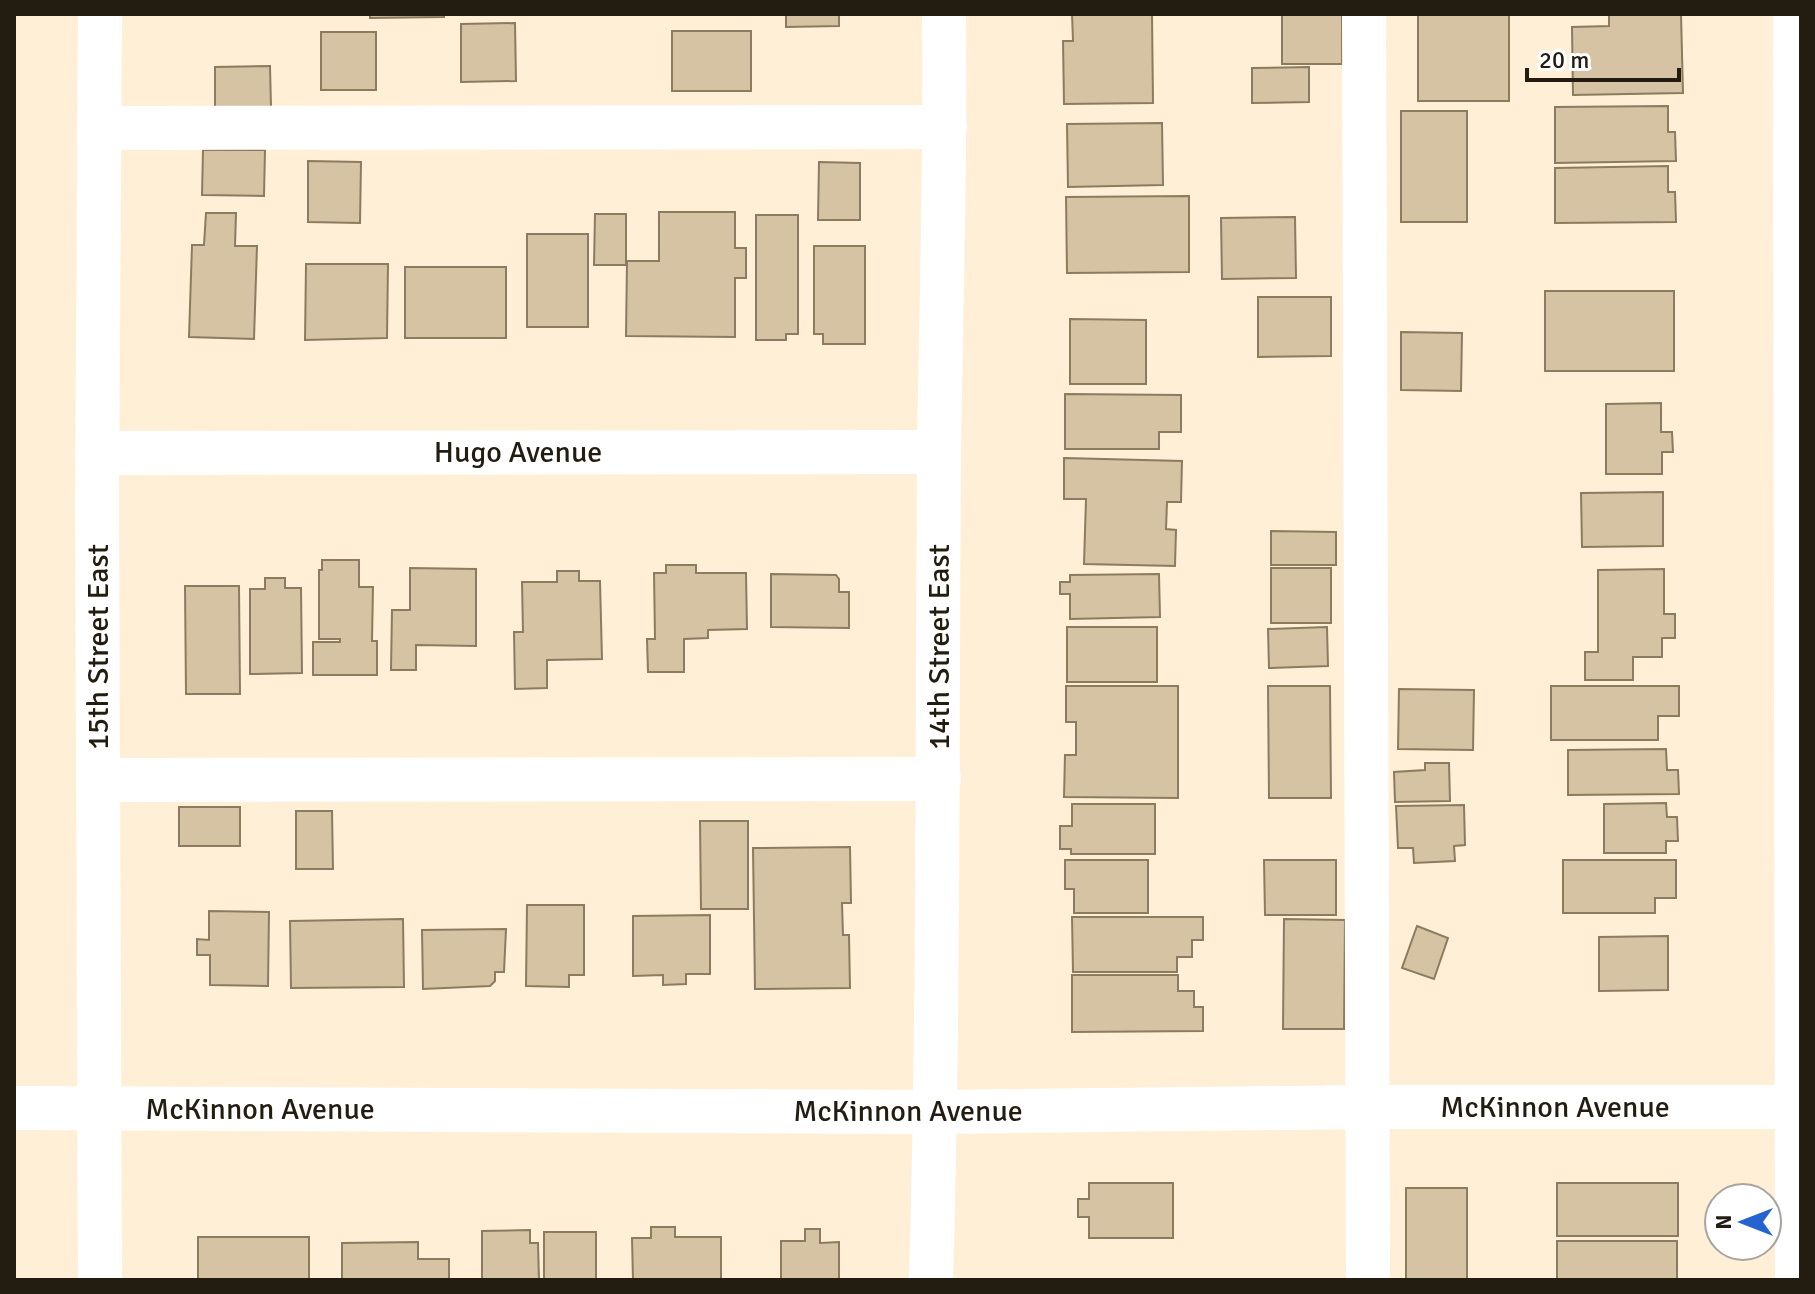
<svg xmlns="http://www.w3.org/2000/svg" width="1815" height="1294" font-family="Signika,sans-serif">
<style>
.building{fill:#d6c3a4;stroke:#8c7b5e;stroke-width:2}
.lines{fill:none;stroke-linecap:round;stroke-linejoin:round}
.minor{stroke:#fff;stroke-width:44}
.labels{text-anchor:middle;stroke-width:7;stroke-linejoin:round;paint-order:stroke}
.street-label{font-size:30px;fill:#231d11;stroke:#fff}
</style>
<rect width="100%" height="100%" fill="#ffefd6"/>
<g class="building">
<polygon points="370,14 444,14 444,17 370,18"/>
<polygon points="786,14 839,14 839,26 786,27"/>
<polygon points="1072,14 1152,14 1153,103 1064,104 1063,41 1073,41"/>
<rect x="1282" y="14" width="60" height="50"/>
<polygon points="1609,14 1681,14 1683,93 1573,95 1572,27 1609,26"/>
<rect x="1418" y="15" width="91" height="86"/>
<polygon points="515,23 516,81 461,82 461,24"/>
<rect x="672" y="31" width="79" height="60"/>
<rect x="321" y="32" width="55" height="58"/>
<polygon points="270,66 271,107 215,107 215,67"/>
<polygon points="1309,67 1309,102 1252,103 1252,68"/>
<polygon points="1668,106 1668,132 1675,132 1676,161 1555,163 1555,107"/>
<rect x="1401" y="111" width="66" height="111"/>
<polygon points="1162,123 1163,185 1068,187 1067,124"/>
<polygon points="203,150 265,150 264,196 202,195"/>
<polygon points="308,161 361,162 360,223 308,222"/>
<polygon points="819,162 860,163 860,220 818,220"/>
<polygon points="1668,166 1668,192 1675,192 1676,222 1555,223 1555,168"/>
<polygon points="1189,196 1189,272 1067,273 1066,197"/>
<polygon points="659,212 735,212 735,248 746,248 746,278 735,278 735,337 626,336 627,261 659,261"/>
<polygon points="206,213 236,213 235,246 257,246 254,339 189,337 192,245 204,245"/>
<polygon points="595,214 626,214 626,265 594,265"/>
<polygon points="756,215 798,215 798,334 786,334 786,340 756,340"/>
<polygon points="1295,217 1296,278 1222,279 1221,218"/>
<rect x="527" y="234" width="61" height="93"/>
<polygon points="814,246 865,246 865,344 823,344 823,334 814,334"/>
<polygon points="306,264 388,264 387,338 305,340"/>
<rect x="405" y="267" width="101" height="71"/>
<rect x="1545" y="291" width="129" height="80"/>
<polygon points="1258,297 1331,297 1331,356 1258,357"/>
<polygon points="1070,319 1146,320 1146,384 1070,384"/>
<polygon points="1401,332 1462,333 1461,391 1401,390"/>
<polygon points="1065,394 1181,395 1181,432 1159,432 1159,449 1065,449"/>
<polygon points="1661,403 1661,432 1672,432 1673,452 1662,452 1662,474 1606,474 1606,404"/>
<polygon points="1064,458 1182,461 1181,502 1167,502 1166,529 1176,530 1175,566 1084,564 1086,499 1064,499"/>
<polygon points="1663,492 1663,546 1582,547 1581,493"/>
<polygon points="1271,531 1336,532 1336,565 1271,565"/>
<polygon points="322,560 359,560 359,587 373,587 372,641 377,641 377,675 313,675 313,642 340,642 340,639 319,639 319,570 322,570"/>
<polygon points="666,565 696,565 696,573 746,573 747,629 708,630 708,638 684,639 684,672 648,672 647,639 655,639 654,573 666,573"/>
<polygon points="410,568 476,569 476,646 416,645 416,670 391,670 392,610 410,610"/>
<rect x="1271" y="568" width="60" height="55"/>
<polygon points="1664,569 1664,614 1675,614 1675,638 1662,638 1662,657 1633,657 1633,680 1585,680 1585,652 1598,652 1598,570"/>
<polygon points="557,571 579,571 579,581 600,581 602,659 547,660 547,688 515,689 514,632 523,632 522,582 557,582"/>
<polygon points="771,574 836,575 839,579 839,592 849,592 849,628 771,627"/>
<polygon points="1159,574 1160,617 1070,619 1070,594 1060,594 1060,582 1070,582 1070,575"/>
<polygon points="265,578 285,578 285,588 301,588 302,673 250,674 250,589 265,589"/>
<polygon points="185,586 239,586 240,694 186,694"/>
<rect x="1067" y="627" width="90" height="55"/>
<polygon points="1327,627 1328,666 1269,668 1268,629"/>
<polygon points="1066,686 1178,686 1178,798 1064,797 1065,755 1076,755 1076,722 1066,722"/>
<polygon points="1268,686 1330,686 1331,798 1269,798"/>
<polygon points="1551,686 1679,686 1679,716 1658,716 1658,740 1551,740"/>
<polygon points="1399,689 1474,690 1473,750 1398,749"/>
<polygon points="1666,749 1667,770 1678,770 1679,794 1568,795 1568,750"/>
<polygon points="1425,763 1449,763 1450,801 1395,802 1394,772 1425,770"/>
<polygon points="1666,803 1667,817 1677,817 1678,841 1666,841 1666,853 1604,853 1604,804"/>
<polygon points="1072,804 1155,804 1155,854 1071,854 1071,849 1060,849 1060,826 1072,826"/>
<polygon points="1464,805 1465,845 1454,846 1455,861 1414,863 1413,848 1398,848 1396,806"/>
<rect x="179" y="807" width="61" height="39"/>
<polygon points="296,811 332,811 333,869 296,869"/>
<polygon points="700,821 748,821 748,909 701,909"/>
<polygon points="850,847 851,903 842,903 843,935 849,935 850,988 755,989 753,848"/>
<polygon points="1065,860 1148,860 1148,913 1074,913 1074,889 1065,889"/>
<polygon points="1264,860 1336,860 1336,915 1265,915"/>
<polygon points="1563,860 1676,860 1676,898 1655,898 1655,913 1563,913"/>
<polygon points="527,905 584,905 584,975 569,975 569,987 526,986"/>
<polygon points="209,911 269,912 268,986 210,985 210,955 197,955 197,939 209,940"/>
<polygon points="710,915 710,974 686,974 686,984 663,985 663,975 633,976 633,916"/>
<polygon points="1072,917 1203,917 1203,940 1192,940 1192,957 1177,957 1177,972 1073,972"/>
<polygon points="403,919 404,987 291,988 290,921"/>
<polygon points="1284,919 1345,920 1344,1029 1283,1029"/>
<polygon points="1417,926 1448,938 1434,979 1402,968"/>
<polygon points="506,929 504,972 495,972 495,981 490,986 423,989 422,930"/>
<polygon points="1668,936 1668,990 1599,991 1599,937"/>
<polygon points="1072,975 1178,975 1178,991 1194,991 1194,1007 1203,1007 1203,1031 1072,1032"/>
<polygon points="1089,1183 1173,1183 1173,1238 1089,1238 1089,1217 1078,1217 1078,1199 1089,1199"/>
<rect x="1557" y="1183" width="121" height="53"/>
<rect x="1406" y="1188" width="61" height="92"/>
<polygon points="651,1227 675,1227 675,1237 721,1237 721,1280 633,1280 632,1238 651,1238"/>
<polygon points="805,1229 820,1229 820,1243 839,1242 839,1280 781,1280 781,1241 805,1241"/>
<polygon points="530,1230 530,1243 538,1243 539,1280 482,1280 482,1231"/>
<rect x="544" y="1232" width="52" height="48"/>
<rect x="198" y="1237" width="111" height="43"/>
<rect x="1557" y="1241" width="120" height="39"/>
<polygon points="418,1242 418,1259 449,1259 449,1280 342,1280 342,1243"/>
</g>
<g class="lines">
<g class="minor">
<polyline points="100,14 97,504 100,1280"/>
<polyline points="1364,14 1368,1280"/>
<polyline points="1795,14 1797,1280"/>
<polyline points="100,128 945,127"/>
<polyline points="97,453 939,452"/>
<polyline points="98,780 939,779"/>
<polyline points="14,1108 935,1112 1369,1107 1801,1107"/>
<path d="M 931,1280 C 939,1004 937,729 939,453 C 941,307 946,160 944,14"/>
</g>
</g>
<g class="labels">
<g class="street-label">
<text x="518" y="462">Hugo Avenue</text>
<text transform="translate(98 647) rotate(-90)" y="10">15th Street East</text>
<text transform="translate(939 647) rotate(-90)" y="10">14th Street East</text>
<text x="1555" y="1117">McKinnon Avenue</text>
<text x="260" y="1119">McKinnon Avenue</text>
<text x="908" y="1121">McKinnon Avenue</text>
</g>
</g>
<rect width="1815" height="1294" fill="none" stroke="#231d11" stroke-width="32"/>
<g transform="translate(1743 1222) rotate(270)"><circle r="38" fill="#ffffff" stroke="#a7a5a0" stroke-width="2"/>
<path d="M0-6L14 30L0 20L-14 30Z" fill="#2463d0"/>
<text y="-12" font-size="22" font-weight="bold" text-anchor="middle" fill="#231d11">N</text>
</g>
<path d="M1527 68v12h152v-12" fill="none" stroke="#231d11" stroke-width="4"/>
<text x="1539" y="68" font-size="24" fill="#231d11" stroke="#ffffff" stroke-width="6" paint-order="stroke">20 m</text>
</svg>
